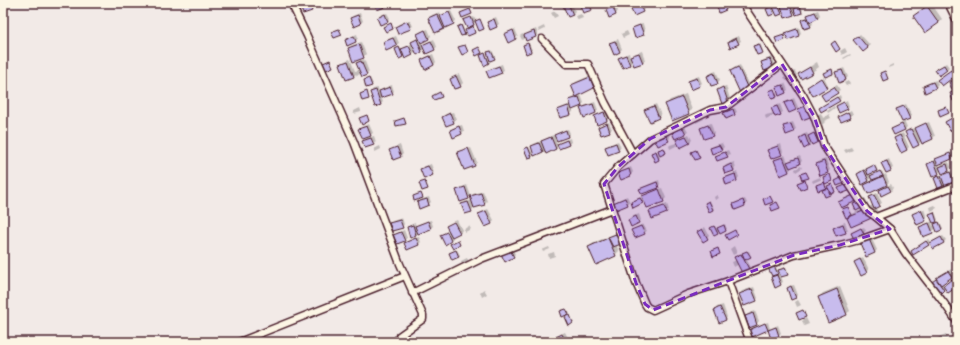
<svg xmlns="http://www.w3.org/2000/svg" width="960" height="345" font-family="Mali,sans-serif">
<style>
.shadow{fill:#0003}
.building{fill:#c8bced;stroke:#4a1f2b}
.lines{fill:none;stroke-linecap:round;stroke-linejoin:round}
.minor-casing{stroke:#4a1f2b;stroke-width:9}
.minor{stroke:#fcf5e5;stroke-width:6}
.marked{fill:#7b2cbf;fill-opacity:0.2;stroke:#7b2cbf;stroke-width:3;stroke-dasharray:8 5;stroke-linejoin:round}
</style>
<rect width="100%" height="100%" fill="#f2eae7"/>
<filter id="ink" filterUnits="userSpaceOnUse"><feTurbulence type="fractalNoise" baseFrequency=".025" numOctaves="2"/><feDisplacementMap in="SourceGraphic" scale="8" xChannelSelector="R" yChannelSelector="G"/><feConvolveMatrix kernelMatrix="1 2 1 2 8 2 1 2 1" color-interpolation-filters="sRGB"/></filter>
<g filter="url(#ink)">
<g class="shadow">
<polygon points="564,3 592,3 594,6 591,9 580,3 578,5 573,7 575,11 572,14"/>
<polygon points="630,3 642,3 645,8 642,11"/>
<polygon points="786,3 792,3 795,9 801,6 803,11 797,14 796,11 793,14 782,6"/>
<polygon points="931,3 942,19 938,23 914,16 918,12"/>
<polygon points="615,5 618,11 616,14 609,16 607,10 609,8"/>
<polygon points="779,5 782,13 781,14 776,11 774,13 768,8 772,7 773,9"/>
<polygon points="818,10 820,15 818,18 811,20 813,24 810,26 802,21 804,18 809,17 808,15 811,13"/>
<polygon points="451,11 456,21 453,23 443,28 430,18 432,15 440,12 441,16 443,14"/>
<polygon points="555,11 558,16 554,18 551,13"/>
<polygon points="360,13 363,21 361,23 354,26 351,19 353,16"/>
<polygon points="387,13 390,18 387,21 378,18 381,15"/>
<polygon points="581,14 583,18 578,20 576,16"/>
<polygon points="474,17 476,21 473,24 466,20"/>
<polygon points="496,17 499,24 496,26 488,22 490,20"/>
<polygon points="410,20 413,26 410,28 396,27 399,24"/>
<polygon points="643,24 645,31 643,34 633,29 636,26"/>
<polygon points="462,25 465,33 464,34 458,27"/>
<polygon points="544,26 545,29 539,32 538,29"/>
<polygon points="799,27 801,33 799,35 788,39 786,33 789,31"/>
<polygon points="428,29 431,36 429,38 421,42 423,46 426,43 434,39 437,47 434,49 425,48 422,51 416,51 412,54 404,54 402,56 397,48 400,47 401,50 405,47 413,43 412,42 415,40 419,38 418,34 420,32"/>
<polygon points="515,29 518,36 516,38 506,34 508,32"/>
<polygon points="536,29 538,34 536,36 526,37 522,40 520,36 521,35 523,34 524,36 528,33"/>
<polygon points="627,31 629,35 623,38 621,34"/>
<polygon points="357,34 358,38 356,41 347,44 346,40 348,38"/>
<polygon points="860,34 870,45 863,51 854,40"/>
<polygon points="396,36 399,43 396,45 384,42 386,40"/>
<polygon points="739,36 741,41 738,43 729,42 731,39"/>
<polygon points="618,39 622,49 620,51 611,44 613,41"/>
<polygon points="361,42 366,54 363,57 349,48 351,46"/>
<polygon points="529,43 532,50 527,52 525,44"/>
<polygon points="760,43 763,51 762,52 755,46"/>
<polygon points="845,48 847,52 842,55 840,51"/>
<polygon points="492,50 495,57 494,58 490,51"/>
<polygon points="642,51 645,60 643,62 633,61 630,64 623,67 620,58 622,56 629,53 630,57 634,54"/>
<polygon points="433,54 436,62 434,65 425,68 422,60 424,58"/>
<polygon points="486,54 490,62 489,63 481,56"/>
<polygon points="850,54 851,55 844,59 843,58"/>
<polygon points="772,57 775,64 772,67 762,62 764,60"/>
<polygon points="350,59 355,71 360,70 357,64 360,61 364,59 369,72 367,74 361,73 357,76 356,74 354,76 347,79 341,65 343,62"/>
<polygon points="817,62 819,67 812,72 799,74"/>
<polygon points="946,63 949,67 946,70 936,70"/>
<polygon points="502,64 504,70 501,72 488,71 490,69"/>
<polygon points="893,64 893,66 888,68 889,66"/>
<polygon points="740,65 749,86 747,88 731,71 734,68"/>
<polygon points="844,68 848,77 846,79 840,82 836,73 839,70"/>
<polygon points="954,69 957,73 942,84 941,77"/>
<polygon points="716,71 720,80 717,83 708,76 711,73"/>
<polygon points="795,71 797,75 794,78 786,81 784,77 786,74"/>
<polygon points="459,74 463,83 460,86 451,79 453,77"/>
<polygon points="594,74 598,83 594,87 576,95 572,86 576,82"/>
<polygon points="699,76 702,83 700,85 692,89 689,82 691,79"/>
<polygon points="824,77 828,85 826,87 809,87"/>
<polygon points="370,78 373,84 367,87 366,79"/>
<polygon points="957,78 957,99 951,93 957,87 950,82 953,80"/>
<polygon points="936,80 938,85 935,88 924,86 926,84"/>
<polygon points="848,81 850,84 846,86 844,83"/>
<polygon points="785,83 788,90 785,92 777,88 780,85"/>
<polygon points="392,85 394,91 392,93 381,97 383,102 380,105 371,92 373,89 378,88 379,92 382,89"/>
<polygon points="837,85 840,90 825,100 822,95"/>
<polygon points="726,86 730,99 728,101 718,90 720,88"/>
<polygon points="686,94 692,110 688,113 667,104 670,100"/>
<polygon points="581,95 584,103 582,105 572,109 573,112 570,114 558,110 561,108 571,104 570,101 573,98"/>
<polygon points="840,95 841,98 839,100 820,108"/>
<polygon points="794,98 798,107 796,109 785,103 788,101"/>
<polygon points="847,100 849,106 847,108 837,106 840,104"/>
<polygon points="595,102 598,110 596,112 582,108 584,106"/>
<polygon points="656,104 661,115 658,117 646,110 648,108"/>
<polygon points="780,104 783,112 780,114 774,114 772,116 766,119 765,116 766,115 774,113 772,108 775,106"/>
<polygon points="906,104 912,116 909,118 904,120 907,127 905,129 895,134 892,129 895,127 903,123 897,109 900,107"/>
<polygon points="834,106 835,108 828,113 827,111"/>
<polygon points="360,108 361,111 361,112 354,114 353,112 354,111"/>
<polygon points="735,108 737,112 734,114 724,113 727,111"/>
<polygon points="851,110 853,114 850,117 841,121 839,117 842,115"/>
<polygon points="606,111 609,118 607,120 595,116 597,114"/>
<polygon points="453,112 456,119 454,122 447,125 443,117 446,114"/>
<polygon points="821,113 823,118 829,114 831,118 824,121 825,122 822,125 817,127 816,115"/>
<polygon points="702,115 704,119 696,123 695,118"/>
<polygon points="609,122 612,129 609,131 599,127 601,125"/>
<polygon points="793,122 796,129 793,131 784,127 787,124"/>
<polygon points="929,122 935,136 933,138 923,143 922,141 918,144 909,130 914,128 915,130 919,126"/>
<polygon points="711,123 714,133 712,135 701,129 704,126"/>
<polygon points="369,124 373,133 367,138 374,136 376,142 373,144 364,141 369,136 360,129 362,127"/>
<polygon points="462,125 464,131 462,133 451,130 453,128"/>
<polygon points="685,126 688,131 685,133 673,133 676,131"/>
<polygon points="568,129 570,133 568,136 556,140 557,145 561,142 570,138 571,142 569,144 560,148 559,145 556,149 545,149 543,152 532,146 534,144 543,140 553,135 554,136 558,133"/>
<polygon points="817,132 820,139 818,142 812,142 809,146 804,148 800,138 802,135 807,133 809,137 811,134 811,135"/>
<polygon points="903,133 909,147 907,149 901,152 895,138 897,136"/>
<polygon points="669,134 670,138 668,140 657,141 659,138"/>
<polygon points="689,134 692,140 689,143 678,141 680,138"/>
<polygon points="618,141 621,147 618,150 606,147 609,145"/>
<polygon points="676,143 677,145 676,146 670,149 669,146 670,145"/>
<polygon points="722,143 724,147 721,150 711,149 713,146"/>
<polygon points="781,144 783,152 781,154 768,150 771,148"/>
<polygon points="400,145 403,154 401,156 391,151 393,148"/>
<polygon points="380,146 381,149 375,152 374,149"/>
<polygon points="529,147 533,155 529,157 526,148"/>
<polygon points="851,147 853,150 846,153 844,150"/>
<polygon points="471,148 477,162 475,165 464,169 458,153 459,151 459,152"/>
<polygon points="728,150 730,154 727,156 716,156 719,154"/>
<polygon points="657,151 660,158 655,160 654,152"/>
<polygon points="953,152 954,156 952,158 938,164 940,167 942,164 949,162 951,167 949,170 942,172 941,170 938,173 928,164 939,157"/>
<polygon points="785,155 788,162 791,160 800,156 802,161 800,163 790,167 791,169 789,171 775,161 778,158"/>
<polygon points="957,156 957,163 956,163 954,158"/>
<polygon points="826,159 830,170 828,172 817,164 819,161"/>
<polygon points="889,159 893,168 890,170 882,164 885,161"/>
<polygon points="734,162 736,167 733,170 724,168 726,165"/>
<polygon points="431,164 434,172 432,174 421,170 423,167"/>
<polygon points="875,165 877,169 869,173 871,176 882,171 884,175 886,174 889,182 884,187 891,184 893,188 890,191 880,190 885,185 865,185 868,182 873,180 872,177 869,180 862,183 858,174 860,171"/>
<polygon points="801,166 802,168 796,172 795,169"/>
<polygon points="631,167 633,172 631,175 621,178 619,173 622,171"/>
<polygon points="952,171 953,174 957,172 957,176 954,177 956,179 957,178 957,183 957,182 954,184 944,189 935,179 938,176 942,175 942,176 944,174"/>
<polygon points="737,172 739,177 737,180 727,183 725,179 728,176"/>
<polygon points="820,177 821,180 820,180 813,183 812,181 813,180"/>
<polygon points="659,180 660,184 658,187 641,189 643,187"/>
<polygon points="833,184 835,190 830,193 830,194 825,189 829,188 828,186"/>
<polygon points="467,185 471,196 473,194 483,191 487,201 484,204 473,208 473,209 471,211 462,205 465,202 472,200 470,196 468,198 458,190 460,188"/>
<polygon points="662,188 666,198 663,201 645,200 642,203 632,202 634,200 643,196 643,197 646,194"/>
<polygon points="860,191 862,195 860,198 839,202 841,200"/>
<polygon points="877,193 882,203 875,207 878,212 874,216 848,218 852,214 873,205 870,197 872,195"/>
<polygon points="717,195 719,198 715,200 714,197"/>
<polygon points="627,196 630,202 627,204 614,203 616,201"/>
<polygon points="429,197 431,202 429,204 418,202 420,200"/>
<polygon points="865,198 868,203 865,205 854,204 856,202"/>
<polygon points="745,199 747,203 744,205 734,204 737,202"/>
<polygon points="710,201 714,209 713,210 706,203"/>
<polygon points="667,204 669,210 666,212 650,211 653,209"/>
<polygon points="935,205 937,208 931,211 930,207"/>
<polygon points="488,209 494,220 492,223 485,226 479,215 482,212"/>
<polygon points="924,209 927,218 925,220 913,214 916,212"/>
<polygon points="935,212 938,220 932,223 933,226 936,224 940,222 943,228 937,231 936,228 932,232 921,227 923,225 933,221 931,214"/>
<polygon points="639,214 641,220 639,223 629,220 631,217"/>
<polygon points="402,218 404,224 402,227 390,224 393,221"/>
<polygon points="431,220 433,226 431,228 418,232 416,235 408,227 410,225 415,223 416,226 419,224"/>
<polygon points="457,220 462,230 460,233 452,236 453,238 451,241 441,235 449,230 450,224"/>
<polygon points="845,222 848,230 845,232 835,228 837,225"/>
<polygon points="643,224 647,231 644,233 633,230 635,228"/>
<polygon points="725,224 727,229 720,232 720,231 714,235 712,228 715,226 717,229 719,227"/>
<polygon points="469,226 471,229 465,232 464,229"/>
<polygon points="705,227 709,235 707,238 698,232"/>
<polygon points="864,227 866,231 863,233 852,233 855,231"/>
<polygon points="404,230 407,238 404,240 394,235 397,233"/>
<polygon points="619,232 622,240 616,244 619,251 615,255 589,247 593,243"/>
<polygon points="943,236 946,240 944,242 934,248 930,242 928,244 912,251 929,239 932,243"/>
<polygon points="419,237 421,242 418,245 405,243 408,241"/>
<polygon points="871,237 877,250 875,252 864,241"/>
<polygon points="734,246 737,253 733,255 730,249"/>
<polygon points="549,247 550,249 543,252 542,250"/>
<polygon points="512,248 515,254 513,256 505,252"/>
<polygon points="457,250 460,255 453,259 451,253"/>
<polygon points="749,251 751,256 746,258 750,266 748,268 739,264 734,267 732,262 737,260 736,258 738,255"/>
<polygon points="554,252 555,256 549,258 548,254"/>
<polygon points="863,257 869,270 866,272 856,262 858,260"/>
<polygon points="467,258 469,262 463,266 461,261"/>
<polygon points="784,262 785,264 779,267 778,265"/>
<polygon points="775,265 778,272 780,269 786,267 788,273 781,276 783,282 780,284 773,277 770,268"/>
<polygon points="951,269 954,274 942,282 945,285 955,278 957,280 957,285 948,292 945,288 941,291 936,279"/>
<polygon points="794,285 798,295 795,298 788,288 790,286"/>
<polygon points="840,286 850,311 846,314 819,297 823,293"/>
<polygon points="754,287 758,298 756,300 740,294 742,291"/>
<polygon points="484,289 487,294 482,297 480,292"/>
<polygon points="798,300 801,305 797,307 795,302"/>
<polygon points="723,305 727,317 725,320 715,310 717,307"/>
<polygon points="755,311 759,321 754,327 768,322 770,329 778,325 781,333 779,335 772,338 768,328 767,330 750,330 756,324 746,316 748,314"/>
<polygon points="806,318 809,324 804,326 802,321"/>
<polygon points="565,332 569,340 567,342 549,342 549,341 551,339"/>
<polygon points="946,334 949,342 940,342 938,338 941,336"/>
<polygon points="588,336 591,342 578,342 580,340"/>
</g>
<g class="building">
<polygon points="378,3 383,3 385,7 377,10 375,4"/>
<polygon points="562,3 568,3 573,15 568,17"/>
<polygon points="579,3 589,3 592,10 583,13"/>
<polygon points="628,3 639,3 643,12 634,16"/>
<polygon points="789,3 794,15 785,18 781,6"/>
<polygon points="724,4 726,10 719,13 717,6"/>
<polygon points="310,5 312,11 303,14 301,9"/>
<polygon points="778,5 782,14 777,16 773,7"/>
<polygon points="800,6 802,13 796,15 794,9"/>
<polygon points="927,6 939,23 925,33 913,16"/>
<polygon points="613,7 616,15 609,18 606,10"/>
<polygon points="771,7 774,14 769,16 766,9"/>
<polygon points="470,9 472,14 462,18 460,13"/>
<polygon points="449,12 454,24 445,28 440,16"/>
<polygon points="815,12 818,18 810,22 807,15"/>
<polygon points="385,14 388,22 380,25 377,18"/>
<polygon points="437,14 444,29 435,33 428,18"/>
<polygon points="358,15 361,24 354,27 350,18"/>
<polygon points="471,17 474,25 467,28 463,20"/>
<polygon points="807,18 811,27 804,29 801,20"/>
<polygon points="480,19 484,29 479,31 475,21"/>
<polygon points="494,19 497,27 490,30 487,22"/>
<polygon points="407,21 411,29 398,34 395,27"/>
<polygon points="391,23 393,29 386,32 383,27"/>
<polygon points="461,25 465,35 461,36 457,27"/>
<polygon points="640,25 644,35 635,38 632,28"/>
<polygon points="473,26 475,33 468,36 465,30"/>
<polygon points="339,29 342,35 334,38 331,32"/>
<polygon points="797,29 799,36 788,40 785,33"/>
<polygon points="425,30 429,39 421,43 417,34"/>
<polygon points="513,30 516,39 508,43 504,34"/>
<polygon points="534,31 536,37 526,41 524,35"/>
<polygon points="784,35 785,40 777,43 775,38"/>
<polygon points="354,36 356,42 347,46 345,40"/>
<polygon points="858,36 868,48 863,52 853,40"/>
<polygon points="393,38 397,46 386,51 383,42"/>
<polygon points="736,38 739,44 730,48 728,42"/>
<polygon points="417,39 422,52 417,55 411,42"/>
<polygon points="431,41 435,50 426,54 422,45"/>
<polygon points="615,41 620,52 614,55 609,43"/>
<polygon points="835,41 840,49 836,52 831,44"/>
<polygon points="528,43 531,52 526,54 523,45"/>
<polygon points="359,44 364,58 353,62 348,48"/>
<polygon points="759,44 763,53 757,55 753,46"/>
<polygon points="465,45 468,52 462,55 458,47"/>
<polygon points="409,46 413,55 405,59 401,49"/>
<polygon points="399,47 403,57 399,59 395,49"/>
<polygon points="479,47 482,53 476,56 473,50"/>
<polygon points="491,51 495,59 490,61 487,52"/>
<polygon points="485,53 489,63 484,66 480,55"/>
<polygon points="639,53 643,63 634,66 630,56"/>
<polygon points="626,55 630,65 623,68 618,58"/>
<polygon points="430,56 434,65 425,70 421,60"/>
<polygon points="770,59 773,68 764,71 761,62"/>
<polygon points="330,60 333,67 326,70 323,63"/>
<polygon points="348,61 354,77 346,80 340,64"/>
<polygon points="361,61 367,75 362,77 356,63"/>
<polygon points="944,65 947,70 939,76 935,70"/>
<polygon points="499,66 502,73 489,78 486,71"/>
<polygon points="738,67 748,89 740,93 730,71"/>
<polygon points="810,67 813,73 801,79 798,74"/>
<polygon points="832,69 833,74 825,77 823,73"/>
<polygon points="842,70 846,80 839,83 835,72"/>
<polygon points="951,70 955,76 942,86 937,80"/>
<polygon points="885,71 888,79 883,81 880,73"/>
<polygon points="714,73 718,84 711,86 707,76"/>
<polygon points="456,76 461,87 454,89 450,79"/>
<polygon points="590,77 594,88 576,97 571,85"/>
<polygon points="369,78 372,86 366,88 364,80"/>
<polygon points="697,78 700,86 691,90 688,81"/>
<polygon points="821,78 827,88 813,96 807,87"/>
<polygon points="957,79 957,88 952,90 949,82"/>
<polygon points="933,82 936,88 925,93 923,86"/>
<polygon points="783,85 786,93 779,96 776,87"/>
<polygon points="390,87 393,94 381,98 379,91"/>
<polygon points="723,87 728,102 722,104 717,90"/>
<polygon points="834,87 838,93 825,101 821,95"/>
<polygon points="774,89 777,97 772,99 769,91"/>
<polygon points="376,90 381,105 375,107 370,92"/>
<polygon points="957,90 957,100 953,101 950,93"/>
<polygon points="367,91 369,99 362,101 360,94"/>
<polygon points="440,92 442,97 434,100 432,96"/>
<polygon points="579,97 582,106 572,110 569,100"/>
<polygon points="682,97 689,114 672,121 665,104"/>
<polygon points="837,97 840,101 821,112 819,108"/>
<polygon points="792,100 796,110 789,113 784,103"/>
<polygon points="844,102 848,109 839,113 836,106"/>
<polygon points="593,104 596,113 584,118 580,108"/>
<polygon points="808,105 813,116 802,120 798,109"/>
<polygon points="568,106 571,115 560,118 557,110"/>
<polygon points="654,106 659,118 650,122 644,110"/>
<polygon points="777,106 781,115 775,117 771,108"/>
<polygon points="904,106 910,119 902,122 896,109"/>
<polygon points="946,107 949,113 940,117 938,110"/>
<polygon points="733,109 735,115 726,119 723,113"/>
<polygon points="604,112 607,121 597,125 594,116"/>
<polygon points="848,112 851,118 841,122 838,117"/>
<polygon points="450,113 454,123 446,126 442,117"/>
<polygon points="367,115 369,121 362,125 359,118"/>
<polygon points="957,115 957,127 950,131 945,122"/>
<polygon points="404,118 406,124 396,126 395,121"/>
<polygon points="607,123 610,132 601,135 598,127"/>
<polygon points="926,123 933,139 922,144 915,128"/>
<polygon points="791,124 794,132 786,135 783,126"/>
<polygon points="902,124 905,130 894,135 891,129"/>
<polygon points="708,125 713,136 704,139 700,128"/>
<polygon points="367,126 371,136 363,139 358,129"/>
<polygon points="459,126 462,134 453,138 450,130"/>
<polygon points="683,128 686,134 675,139 672,133"/>
<polygon points="911,129 919,145 913,148 905,132"/>
<polygon points="566,130 568,137 557,141 554,135"/>
<polygon points="814,133 818,142 812,145 808,136"/>
<polygon points="805,135 809,146 804,149 799,138"/>
<polygon points="900,135 907,150 901,153 894,138"/>
<polygon points="666,136 669,141 658,146 655,140"/>
<polygon points="686,136 690,143 680,148 676,140"/>
<polygon points="551,137 556,149 546,154 541,141"/>
<polygon points="371,138 374,145 365,148 362,141"/>
<polygon points="567,140 569,145 559,149 557,144"/>
<polygon points="539,143 543,152 534,156 531,146"/>
<polygon points="616,143 619,151 608,155 605,147"/>
<polygon points="719,145 722,150 712,154 710,148"/>
<polygon points="778,146 782,155 771,159 767,150"/>
<polygon points="397,147 401,157 393,160 389,150"/>
<polygon points="528,147 532,157 528,158 524,149"/>
<polygon points="468,148 475,166 464,170 457,152"/>
<polygon points="664,148 666,153 660,156 658,150"/>
<polygon points="696,150 700,158 695,160 691,152"/>
<polygon points="656,151 659,160 655,162 651,153"/>
<polygon points="725,152 728,157 717,161 715,156"/>
<polygon points="950,153 952,159 938,165 935,159"/>
<polygon points="783,157 789,172 780,176 774,160"/>
<polygon points="798,158 800,164 790,168 787,162"/>
<polygon points="824,161 828,173 820,176 816,164"/>
<polygon points="887,161 891,171 886,173 881,163"/>
<polygon points="934,161 939,174 932,177 927,164"/>
<polygon points="731,164 734,171 725,174 723,168"/>
<polygon points="947,164 949,171 942,174 939,167"/>
<polygon points="874,165 877,171 868,175 866,169"/>
<polygon points="428,166 433,175 424,179 420,169"/>
<polygon points="629,169 631,176 621,180 618,173"/>
<polygon points="864,170 869,181 862,185 857,174"/>
<polygon points="880,171 883,176 872,180 870,176"/>
<polygon points="806,172 809,178 802,180 800,174"/>
<polygon points="950,172 955,185 946,189 941,176"/>
<polygon points="735,174 737,181 726,185 724,178"/>
<polygon points="830,174 832,181 825,184 823,177"/>
<polygon points="883,176 887,185 868,194 864,185"/>
<polygon points="939,176 944,189 939,191 934,178"/>
<polygon points="843,177 845,183 837,186 835,181"/>
<polygon points="805,180 807,187 800,190 797,183"/>
<polygon points="425,181 428,189 422,191 419,183"/>
<polygon points="657,182 659,188 642,194 639,189"/>
<polygon points="824,182 826,188 818,191 816,185"/>
<polygon points="832,184 835,192 831,194 827,186"/>
<polygon points="848,184 851,190 841,194 838,188"/>
<polygon points="888,186 891,191 881,196 879,190"/>
<polygon points="465,187 469,199 460,202 456,190"/>
<polygon points="828,188 830,195 825,197 822,190"/>
<polygon points="659,189 664,202 647,208 642,196"/>
<polygon points="421,193 423,198 414,201 413,196"/>
<polygon points="481,193 485,205 474,208 470,196"/>
<polygon points="858,193 861,199 841,208 838,202"/>
<polygon points="874,195 880,206 874,209 869,197"/>
<polygon points="770,196 773,202 765,205 763,199"/>
<polygon points="625,198 628,205 616,210 613,203"/>
<polygon points="640,198 643,203 633,208 631,202"/>
<polygon points="427,199 429,205 419,209 417,202"/>
<polygon points="743,200 745,206 735,210 733,204"/>
<polygon points="863,200 866,206 856,211 853,204"/>
<polygon points="709,201 713,210 709,212 705,203"/>
<polygon points="468,202 472,212 465,214 461,204"/>
<polygon points="777,202 780,208 772,211 770,205"/>
<polygon points="664,206 667,213 652,219 649,211"/>
<polygon points="848,207 852,215 846,218 842,209"/>
<polygon points="870,208 874,217 851,227 847,218"/>
<polygon points="921,210 926,221 917,225 912,214"/>
<polygon points="486,211 492,224 485,227 478,214"/>
<polygon points="934,212 937,222 933,223 929,214"/>
<polygon points="636,216 639,223 631,227 628,220"/>
<polygon points="400,220 403,228 392,231 389,223"/>
<polygon points="428,221 431,229 418,234 415,226"/>
<polygon points="454,222 460,233 452,237 446,226"/>
<polygon points="939,222 942,230 937,232 934,224"/>
<polygon points="929,223 933,233 923,237 919,227"/>
<polygon points="843,224 846,233 836,236 833,228"/>
<polygon points="413,225 416,235 410,238 407,227"/>
<polygon points="724,225 726,231 720,234 717,228"/>
<polygon points="641,226 645,234 635,238 631,230"/>
<polygon points="714,226 718,234 714,236 710,228"/>
<polygon points="861,228 864,234 854,239 851,233"/>
<polygon points="702,229 708,239 703,242 697,232"/>
<polygon points="735,230 737,235 728,240 725,235"/>
<polygon points="401,232 405,241 397,244 393,235"/>
<polygon points="447,232 451,241 445,245 440,235"/>
<polygon points="616,234 621,244 613,247 608,237"/>
<polygon points="941,237 944,243 933,249 930,243"/>
<polygon points="416,238 419,245 407,250 404,243"/>
<polygon points="608,238 616,256 596,265 588,247"/>
<polygon points="869,239 875,253 866,257 860,243"/>
<polygon points="458,240 460,245 453,249 450,244"/>
<polygon points="926,241 929,245 913,255 911,251"/>
<polygon points="718,248 720,254 713,257 711,251"/>
<polygon points="456,250 459,257 452,260 449,253"/>
<polygon points="510,250 514,257 505,262 501,254"/>
<polygon points="747,251 751,257 745,260 742,253"/>
<polygon points="741,254 749,269 742,273 734,257"/>
<polygon points="860,259 867,273 861,276 854,262"/>
<polygon points="774,266 778,274 772,276 768,268"/>
<polygon points="785,268 788,275 781,277 778,270"/>
<polygon points="948,271 952,277 941,285 936,278"/>
<polygon points="777,275 781,285 775,288 771,277"/>
<polygon points="936,279 944,290 941,293 932,282"/>
<polygon points="952,279 957,287 948,293 943,286"/>
<polygon points="791,286 796,298 791,300 787,288"/>
<polygon points="752,289 757,301 744,306 739,294"/>
<polygon points="837,289 847,315 828,323 818,297"/>
<polygon points="720,307 726,320 719,323 714,310"/>
<polygon points="566,309 569,314 562,317 560,311"/>
<polygon points="803,310 806,317 799,320 796,313"/>
<polygon points="753,313 757,325 749,328 745,316"/>
<polygon points="570,315 573,323 569,326 565,317"/>
<polygon points="765,323 768,330 752,337 749,330"/>
<polygon points="776,327 779,336 771,339 768,330"/>
<polygon points="562,334 566,342 548,342 548,341"/>
</g>
<g class="lines">
<defs>
<g id="minor">
<polyline points="291,3 307,36 354,142 400,264 423,315 423,319 399,336 399,342"/>
<polyline points="743,3 746,10 803,95 814,116 824,146 857,196 867,211 876,217 957,185"/>
<polyline points="948,3 957,21"/>
<polyline points="542,39 566,64 588,64 605,102 633,154"/>
<polyline points="876,217 890,229 906,254 944,303 957,322"/>
<polyline points="728,281 688,294 653,310 647,307 645,304 636,283 604,184 618,167 650,139 710,110 726,107 782,64"/>
<polyline points="412,293 481,259 612,209"/>
<polyline points="239,342 405,276"/>
<polyline points="750,342 728,281 794,255 840,245 859,240 890,229"/>
</g>
</defs>
<use href="#minor" class="minor-casing"/>
<use href="#minor" class="minor"/>
</g>
</g>
<path class="marked" d="M 782,64 L 814,116 L 824,146 L 857,196 L 867,211 L 890,229 L 840,245 L 794,255 L 653,310 L 645,304 L 636,283 L 604,184 L 618,167 L 650,139 L 710,110 L 726,107 Z"/>
<rect width="960" height="345" fill="none" stroke="#fcf5e5" stroke-width="16"/>
<rect x="8" y="8" width="944" height="329" fill="none" stroke="#4a1f2b" stroke-width="1.5" filter="url(#ink)"/>
</svg>
